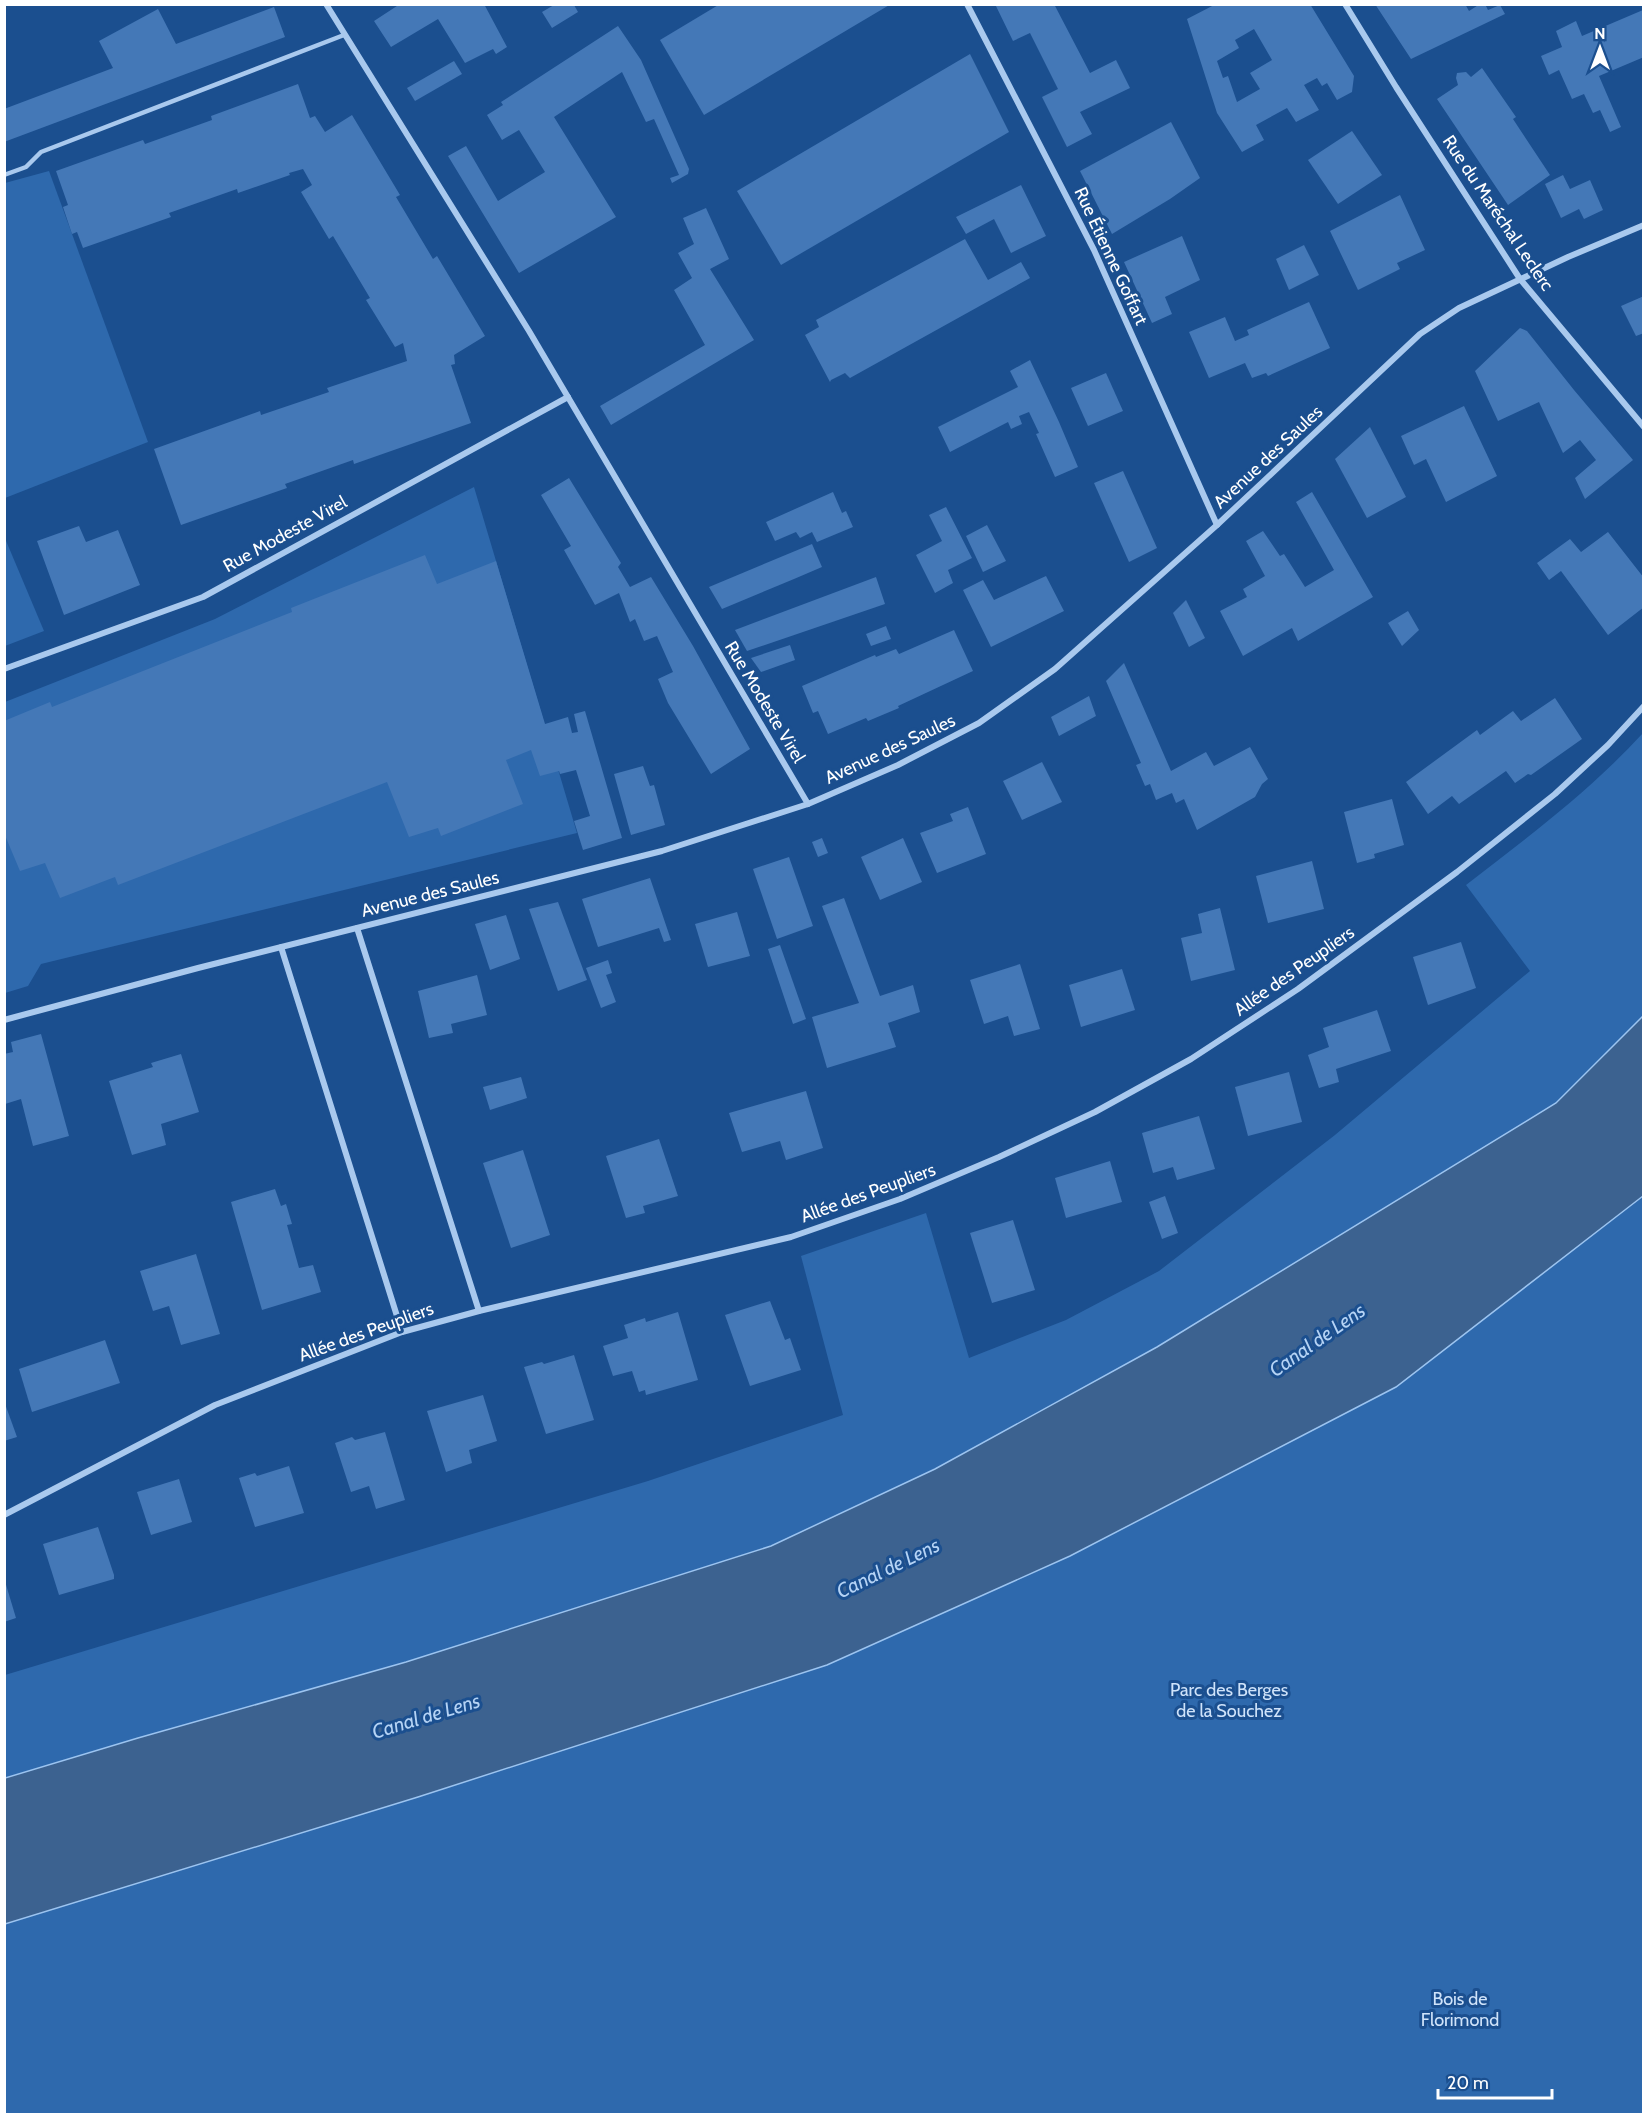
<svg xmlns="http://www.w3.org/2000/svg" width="1648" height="2119" font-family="Cabin,sans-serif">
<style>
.green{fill:#2e69ad}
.water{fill:#3c6290;stroke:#9cc4f0;stroke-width:1.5}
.building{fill:#4478b7;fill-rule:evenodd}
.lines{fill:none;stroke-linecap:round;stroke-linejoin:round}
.lane{stroke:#a9c9ee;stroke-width:4.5}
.street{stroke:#a9c9ee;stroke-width:6}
.labels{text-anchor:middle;stroke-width:6;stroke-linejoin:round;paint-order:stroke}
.street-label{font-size:18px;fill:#fff;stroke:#1b4f8f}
.park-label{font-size:18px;fill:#cfe3fa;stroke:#1b4f8f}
.water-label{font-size:20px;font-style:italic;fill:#b5d3f5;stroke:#1b4f8f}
</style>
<rect width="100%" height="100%" fill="#1b4f8f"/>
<g class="green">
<polygon points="49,171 148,442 5,498 5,183"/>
<polygon points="474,487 577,833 41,964 28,986 5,993 5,702 215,619"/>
<polygon points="4,536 44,631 5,646 4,646"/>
<path d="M 1643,733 L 1643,2114 L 5,2114 L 5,1675 L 648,1481 L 843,1415 L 801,1256 L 926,1213 L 969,1358 L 1066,1320 L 1159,1271 L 1335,1135 L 1530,971 L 1466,885 C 1528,837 1590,791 1643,733 Z"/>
</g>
<polygon class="water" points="1643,1016 1643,1196 1396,1387 1070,1556 827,1665 418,1797 5,1924 5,1778 138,1738 406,1662 771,1546 935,1469 1157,1347 1556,1103"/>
<g class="building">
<polygon points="400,4 484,4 507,47 496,54 493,49 465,63 438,19 391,47 374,21"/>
<polygon points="720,4 891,4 704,115 660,40"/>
<polygon points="995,4 1054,4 1090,73 1116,60 1130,88 1080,112 1092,134 1067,147 1042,97 1058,89 1030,33 1013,41"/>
<path d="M 1216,4 L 1310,4 L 1354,76 L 1352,92 L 1337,100 L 1327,83 L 1322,86 L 1317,78 L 1304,85 L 1319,110 L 1296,122 L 1287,108 L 1256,125 L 1264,140 L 1242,152 L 1217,113 L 1187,19 ZM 1254,29 L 1272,60 L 1250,73 L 1260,89 L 1237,102 L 1228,76 L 1223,78 L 1217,61 L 1239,48 L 1235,40 Z"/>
<polygon points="1375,4 1465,4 1469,11 1480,4 1485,4 1488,10 1500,5 1505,14 1411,59"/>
<polygon points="554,5 574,5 578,12 552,28 542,12"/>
<polygon points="274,7 285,37 4,142 4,109 113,68 99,41 158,9 176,44"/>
<polygon points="1643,10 1644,57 1599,76 1621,127 1610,132 1600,110 1593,113 1584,94 1572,99 1559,70 1549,75 1541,56 1562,47 1556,31 1576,21 1582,36"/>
<polygon points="618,26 641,60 689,169 688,174 672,183 670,178 679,175 654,119 646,122 622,72 554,117 616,217 519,273 448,156 466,146 498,201 545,172 519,130 502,140 487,115 503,105 501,102"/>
<polygon points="970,54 1009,132 781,265 737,191"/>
<polygon points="454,61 462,74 415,101 407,88"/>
<polygon points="1482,68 1516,117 1513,119 1550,175 1508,205 1437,99 1458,85 1456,78 1457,73 1466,72 1471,77"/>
<polygon points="298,84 310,118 315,116 325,132 352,115 400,195 396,197 433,259 437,256 485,336 454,355 455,364 451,365 471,423 354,464 353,460 285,484 287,488 181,525 154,449 260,411 261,415 329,392 327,388 407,361 403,343 395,347 366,300 370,298 333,236 329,239 301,192 312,185 303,169 289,173 290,175 238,193 237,189 169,213 171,217 83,248 77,232 72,234 63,207 68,205 56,171 143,140 145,144 212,120 211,116"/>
<polygon points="1171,122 1200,178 1170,199 1112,234 1080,171"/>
<polygon points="1352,131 1382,175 1338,204 1308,160"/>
<polygon points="1563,175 1570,189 1590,180 1603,210 1584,219 1579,209 1561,218 1545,184"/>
<polygon points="1021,185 1046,236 1011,253 994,219 966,234 956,217"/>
<polygon points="1400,195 1425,250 1397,263 1400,269 1358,290 1330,231"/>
<polygon points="706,208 729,259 710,269 754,340 611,425 600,406 705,345 674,290 692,278 678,253 694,244 683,218"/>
<polygon points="1182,236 1200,280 1165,297 1172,314 1152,323 1124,262"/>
<polygon points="965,239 988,280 1021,262 1030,278 850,378 845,373 831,380 830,382 805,335 819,327 816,320"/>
<polygon points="1304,245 1319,275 1289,290 1276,259"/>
<polygon points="1644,296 1644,333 1636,336 1621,306"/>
<polygon points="1309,302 1330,348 1268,376 1266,373 1252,378 1245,363 1209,378 1189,332 1225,317 1235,341 1249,335 1247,330"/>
<polygon points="1520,328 1527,331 1574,390 1633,460 1585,499 1575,478 1596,460 1580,440 1563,453 1539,402 1498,421 1475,371"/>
<polygon points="1030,360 1059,422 1078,467 1055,477 1036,434 1039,433 1029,412 1019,416 1022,424 1011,429 1008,422 950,452 938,427 1018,387 1010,371"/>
<polygon points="1106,373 1123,411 1088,426 1071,388"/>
<polygon points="1464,406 1497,476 1446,502 1426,459 1414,465 1401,436"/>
<polygon points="1370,427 1406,497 1367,518 1335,459"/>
<polygon points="1123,471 1157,548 1129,562 1094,483"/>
<polygon points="569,478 621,563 618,567 630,587 651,577 693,646 750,749 711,774 668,703 658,679 673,672 657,636 644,641 635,619 630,622 619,593 595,605 564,550 571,546 541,495"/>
<polygon points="833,492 842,513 846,511 853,527 817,542 812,532 800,538 796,532 775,541 766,522"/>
<polygon points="1312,492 1373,597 1298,641 1292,628 1243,656 1220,611 1247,597 1243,589 1265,576 1246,541 1263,531 1280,556 1284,554 1305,587 1334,570 1296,502"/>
<polygon points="946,507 972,558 948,570 953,583 935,593 916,555 942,541 929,515"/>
<polygon points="987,525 1006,561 983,572 966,536"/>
<polygon points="79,526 86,542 118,530 140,585 64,615 37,541"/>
<polygon points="1608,532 1644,578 1644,607 1608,635 1561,571 1549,580 1537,563 1570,539 1581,552"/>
<polygon points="812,544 822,567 794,579 722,609 709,587"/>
<polygon points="425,555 437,584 496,561 545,724 568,717 572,733 578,732 574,714 585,711 622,838 583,850 574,821 590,816 576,770 560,774 559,771 540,776 531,750 506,760 523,804 441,836 438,828 409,837 387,782 118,885 115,877 60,898 45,863 20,871 4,833 4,721 50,702 52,707 292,612 291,608"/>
<polygon points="1046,576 1064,611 991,647 963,590 983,580 994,600"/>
<polygon points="876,577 885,604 747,651 735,630"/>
<polygon points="1186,600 1205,638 1189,647 1173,613"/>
<polygon points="1408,611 1419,630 1402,646 1388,623"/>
<polygon points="886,626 891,639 871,646 866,634"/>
<polygon points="954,630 973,671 898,706 899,708 868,721 866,718 828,734 818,711 813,713 802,686 875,655 876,657 896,649 899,654"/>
<polygon points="790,645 795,660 761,672 751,658"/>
<polygon points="1124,663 1171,771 1206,752 1214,766 1250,747 1268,779 1262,784 1255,797 1197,830 1184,799 1176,803 1172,793 1156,800 1150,784 1145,786 1136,765 1141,763 1106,681"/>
<polygon points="1089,696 1096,716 1059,736 1051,717"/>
<polygon points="1555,698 1582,739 1531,775 1528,774 1515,783 1506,771 1459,804 1452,796 1428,814 1406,782 1477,730 1480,735 1513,711 1521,721"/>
<polygon points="1042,762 1062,802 1022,820 1003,781"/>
<polygon points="643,766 650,786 654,785 665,825 631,835 614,774"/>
<polygon points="1392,799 1404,845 1374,854 1375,858 1357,863 1344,812"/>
<polygon points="968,807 986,854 937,873 920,833 953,821 950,814"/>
<polygon points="822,838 828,853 818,857 812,842"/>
<polygon points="903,838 922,882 880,900 861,857"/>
<polygon points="789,857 813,926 777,939 753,869"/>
<polygon points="1312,861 1324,909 1268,923 1256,876"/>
<polygon points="650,878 671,940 664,942 659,928 598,947 582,899"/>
<polygon points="844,898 880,996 913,985 920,1012 888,1023 896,1047 827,1068 812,1017 859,1003 822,906"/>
<polygon points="558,902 587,980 558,991 529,909"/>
<polygon points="1220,908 1235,970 1191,981 1181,938 1202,933 1198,914"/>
<polygon points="737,912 750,956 708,967 695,924"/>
<polygon points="506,915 520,959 490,970 475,924"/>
<polygon points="1461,942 1476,988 1428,1005 1413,957"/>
<polygon points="780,945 806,1019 793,1024 768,949"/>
<polygon points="608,960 612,973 606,975 616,1002 601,1008 586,968"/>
<polygon points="1020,964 1040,1029 1014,1036 1008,1016 984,1024 970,980"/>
<polygon points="1122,969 1135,1010 1081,1027 1069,985"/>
<polygon points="477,975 487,1015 451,1024 453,1033 429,1038 418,991"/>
<polygon points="1377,1010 1391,1051 1336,1069 1339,1082 1319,1088 1308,1055 1329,1047 1323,1028"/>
<polygon points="41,1034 69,1136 33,1146 21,1099 5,1104 4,1054 13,1052 11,1042"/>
<polygon points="181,1054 199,1112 161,1124 166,1145 132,1155 109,1081 153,1067 151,1063"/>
<polygon points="1289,1072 1302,1122 1248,1136 1235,1087"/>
<polygon points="521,1077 527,1098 490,1110 483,1087"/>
<polygon points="806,1091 823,1148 786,1160 780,1141 742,1152 729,1113"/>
<polygon points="1199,1116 1215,1169 1177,1180 1173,1167 1153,1173 1142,1133"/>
<polygon points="659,1139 678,1196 643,1206 645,1213 626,1218 606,1156"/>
<polygon points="523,1150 550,1235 511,1248 483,1163"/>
<polygon points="1110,1161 1122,1202 1066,1218 1055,1178"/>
<polygon points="275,1189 281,1206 286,1204 292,1224 287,1225 299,1268 313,1265 321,1292 262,1310 231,1202"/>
<polygon points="1165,1196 1178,1233 1162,1239 1149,1202"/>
<polygon points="1013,1220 1035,1290 992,1303 970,1233"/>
<polygon points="196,1254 220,1334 181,1345 169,1306 153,1311 140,1271"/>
<polygon points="770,1301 785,1340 790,1338 801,1370 750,1386 725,1315"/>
<polygon points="678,1312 698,1380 646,1395 645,1390 639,1392 632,1371 613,1376 603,1346 628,1338 624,1325 645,1318 646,1322"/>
<polygon points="105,1340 120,1383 32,1412 19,1369"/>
<polygon points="574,1355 594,1420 546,1434 524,1367 542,1362 544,1364"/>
<polygon points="483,1395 497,1441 469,1450 472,1463 446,1472 427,1411"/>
<polygon points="4,1401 17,1437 4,1441"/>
<polygon points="385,1432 405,1500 376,1509 369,1486 351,1492 335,1443 352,1437 355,1440"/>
<polygon points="289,1466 304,1513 255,1527 239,1478 255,1473 257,1476"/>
<polygon points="179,1479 192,1522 151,1535 137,1492"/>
<polygon points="98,1527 114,1575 114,1579 59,1595 43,1544"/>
<polygon points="4,1578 16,1618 4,1622"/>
</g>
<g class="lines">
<polyline class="lane" points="4,175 26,167 41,152 344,35"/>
<g class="street">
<polyline points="326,4 529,331 808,804"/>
<polyline points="967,4 1094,250 1217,525"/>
<polyline points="1345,4 1396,87 1520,279 1644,427"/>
<polyline points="4,669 203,597 568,397"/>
<polyline points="357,928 479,1311"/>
<polyline points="281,947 402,1332"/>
<polyline points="4,1020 198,968 662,851 808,804 898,765 979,723 1055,669 1217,525 1420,334 1459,308 1568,257 1644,225"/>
<polyline points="4,1515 215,1405 402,1332 479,1311 791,1237 900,1199 999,1157 1095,1112 1191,1059 1298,989 1457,872 1555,794 1608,745 1644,706"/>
</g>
</g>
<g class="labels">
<g class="street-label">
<text transform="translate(1498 213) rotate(56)" y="6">Rue du Maréchal Leclerc</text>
<text transform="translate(1111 256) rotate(65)" y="6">Rue Étienne Goffart</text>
<text transform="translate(1268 457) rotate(-43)" y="6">Avenue des Saules</text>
<text transform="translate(285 534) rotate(-29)" y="6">Rue Modeste Virel</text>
<text transform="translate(765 702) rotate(59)" y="6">Rue Modeste Virel</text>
<text transform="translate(890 749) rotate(-25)" y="6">Avenue des Saules</text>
<text transform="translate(430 894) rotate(-14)" y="6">Avenue des Saules</text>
<text transform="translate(1294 971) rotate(-35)" y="6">Allée des Peupliers</text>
<text transform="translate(868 1193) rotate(-20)" y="6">Allée des Peupliers</text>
<text transform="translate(366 1332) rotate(-20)" y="6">Allée des Peupliers</text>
</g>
<g class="park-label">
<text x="1229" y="1696">Parc des Berges<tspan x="1229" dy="21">de la Souchez</tspan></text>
<text x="1460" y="2005">Bois de<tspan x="1460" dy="21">Florimond</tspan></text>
</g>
<g class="water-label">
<text transform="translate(1317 1340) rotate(-35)" y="7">Canal de Lens</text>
<text transform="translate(888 1568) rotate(-26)" y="7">Canal de Lens</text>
<text transform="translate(426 1716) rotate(-17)" y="7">Canal de Lens</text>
</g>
</g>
<rect width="1648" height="2119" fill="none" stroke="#ffffff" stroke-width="12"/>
<g transform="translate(1600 48)" stroke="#1b4f8f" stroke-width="4.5" paint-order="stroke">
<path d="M0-4.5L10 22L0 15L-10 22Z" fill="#ffffff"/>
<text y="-9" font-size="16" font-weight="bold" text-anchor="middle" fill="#ffffff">N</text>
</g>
<path d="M1438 2089v9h114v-9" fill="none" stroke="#ffffff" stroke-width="3"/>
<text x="1447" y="2089" font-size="18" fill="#ffffff" stroke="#1b4f8f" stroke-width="4.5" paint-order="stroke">20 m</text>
</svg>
